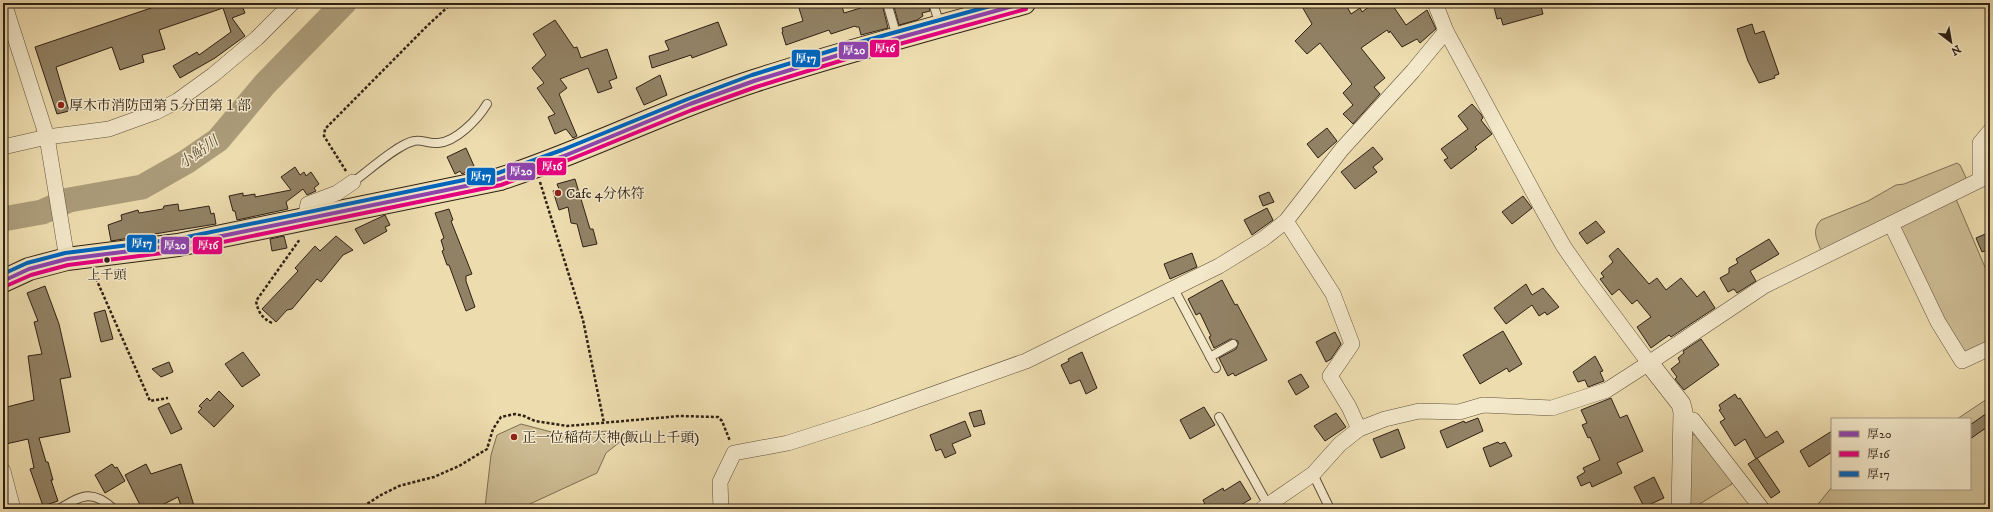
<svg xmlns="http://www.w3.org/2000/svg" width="1993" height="512" font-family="'IM FELL DW Pica','Noto Serif JP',serif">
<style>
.green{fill:#cdbc94;stroke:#7e6e54}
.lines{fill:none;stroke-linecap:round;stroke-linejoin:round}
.river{stroke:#ac9c7a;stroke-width:25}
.building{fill:#928265;stroke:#2f2115}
.service-casing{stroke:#5e503b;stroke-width:10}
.minor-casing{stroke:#5e503b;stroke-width:16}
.tertiary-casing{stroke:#5e503b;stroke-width:20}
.primary-casing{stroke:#2f2115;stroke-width:24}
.path{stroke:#2f2115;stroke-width:2.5;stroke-dasharray:3 2;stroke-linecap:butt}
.service{stroke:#f3e8ca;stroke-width:8}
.minor{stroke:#f3e8ca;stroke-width:15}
.tertiary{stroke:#f3e8ca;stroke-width:19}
.primary{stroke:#eddcae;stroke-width:22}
.bus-1-casing{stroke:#f3e8ca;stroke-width:7}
.bus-2-casing{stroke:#f3e8ca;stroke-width:7}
.bus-3-casing{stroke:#f3e8ca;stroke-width:7}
.bus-1{stroke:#8e44ad;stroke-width:4}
.bus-2{stroke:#e5007d;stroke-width:4}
.bus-3{stroke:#0065bd;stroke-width:4}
.poi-dot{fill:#8f2418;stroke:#f3e8ca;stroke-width:1.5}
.bus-dot{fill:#2f2115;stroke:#f3e8ca;stroke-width:1.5}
.labels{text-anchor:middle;stroke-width:3;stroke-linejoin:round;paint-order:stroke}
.bus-label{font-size:13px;fill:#2f2115;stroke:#f3e8ca}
.poi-label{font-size:14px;fill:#2f2115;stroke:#f3e8ca;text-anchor:start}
.water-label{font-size:15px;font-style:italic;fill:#5b4c38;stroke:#f3e8ca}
.line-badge{stroke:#f3e8ca;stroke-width:1.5}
.badge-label{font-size:11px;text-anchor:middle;font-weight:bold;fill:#fff}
</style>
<rect width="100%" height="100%" fill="#eddcae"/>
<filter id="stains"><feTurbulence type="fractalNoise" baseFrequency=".005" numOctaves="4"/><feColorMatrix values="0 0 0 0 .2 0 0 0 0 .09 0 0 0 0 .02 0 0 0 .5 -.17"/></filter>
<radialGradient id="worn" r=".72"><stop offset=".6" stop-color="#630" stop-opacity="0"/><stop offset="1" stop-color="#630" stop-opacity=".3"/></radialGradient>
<g class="green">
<path d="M 1957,163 L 1960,165 L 1968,182 L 1821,251 C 1817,239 1811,231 1821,220 L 1868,201 L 1896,185 L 1904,184 Z"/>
<polygon points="1956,199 1990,279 1990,342 1964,354 1960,352 1898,231 1900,225"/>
<polygon points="1990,397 1990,509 1814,509 1832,487 1832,489 1970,489 1970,419 1957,419"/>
<polygon points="521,424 559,434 610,431 625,438 606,453 597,473 519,509 488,509 485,507 491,455 497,435"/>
<polygon points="1697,432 1733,479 1732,484 1693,508 1687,505 1689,438"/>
</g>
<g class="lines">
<polyline class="river" points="3,219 42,212 69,200 142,187 186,162 218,140 265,84 344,3"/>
</g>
<g class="building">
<polygon points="166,3 241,3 245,13 232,18 245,36 215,58 180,78 173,66 197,52 199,55 231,32 223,8 159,30 165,49 142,55 144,62 120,70 112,47 56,67 69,111 57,114 35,47"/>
<polygon points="804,3 820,3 821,8 835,3 841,3 844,13 874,4 875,6 882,4 888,28 861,35 859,27 856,27 855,26 831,34 829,30 786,45 782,32 783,32 782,28 803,21 798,5"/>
<polygon points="908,3 928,3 930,11 922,13 923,16 917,20 899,25 894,7"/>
<polygon points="1300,3 1345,3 1351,14 1360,8 1362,12 1374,3 1391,3 1406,25 1427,10 1436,29 1420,43 1417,39 1402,47 1390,31 1389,33 1387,30 1361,48 1385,78 1374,87 1380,94 1353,124 1343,114 1353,105 1343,93 1352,84 1320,43 1307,54 1295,41 1312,24"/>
<polygon points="1505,3 1540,3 1543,14 1503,25 1501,18 1497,19 1494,7"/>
<polygon points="555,20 574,48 577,47 581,58 607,49 617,78 609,81 612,88 598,93 588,68 560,79 567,88 559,94 577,136 573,138 566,129 555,134 548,117 555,114 537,88 544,83 532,68 546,55 533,34"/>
<polygon points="718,22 727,45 692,58 691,55 652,68 649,56 669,50 665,41"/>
<polygon points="1752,24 1755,34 1764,31 1779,74 1774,76 1775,78 1759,83 1748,61 1737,29"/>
<polygon points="660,75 667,95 644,105 636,88"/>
<polygon points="1472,104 1481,114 1483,118 1481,120 1492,134 1475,147 1477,149 1451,169 1444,160 1448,158 1441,149 1468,129 1458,116"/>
<polygon points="1327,128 1337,141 1318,158 1307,144"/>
<polygon points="1373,147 1383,159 1373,167 1377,172 1355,189 1341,172"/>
<polygon points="466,148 474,166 472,167 473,169 462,174 460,171 455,174 447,157"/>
<polygon points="295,167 300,175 304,172 306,176 311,172 319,184 314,188 316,191 307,195 303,189 286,202 288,209 237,220 235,211 233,211 229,196 243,193 243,196 255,194 255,197 291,190 281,177"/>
<polygon points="575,179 590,229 593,229 597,244 583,247 577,224 571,223 568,207 559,210 553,191 559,189 557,184"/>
<polygon points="1269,192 1274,202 1263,206 1259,196"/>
<polygon points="1523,196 1532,208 1512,224 1502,212"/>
<polygon points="178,204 179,211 209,206 211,214 214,213 216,224 111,241 108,225 122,220 121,215 138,210 139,213 163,209 164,206"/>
<polygon points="1267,208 1273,220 1252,235 1244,220"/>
<polygon points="449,209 453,220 451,221 472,274 466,276 466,281 475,307 466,311 449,265 447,265 442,251 444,250 441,240 444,238 435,213"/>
<polygon points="385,215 390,225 385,227 387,231 364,244 355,229"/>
<polygon points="1596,221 1605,232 1587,244 1579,233"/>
<polygon points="1990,232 1990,249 1982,252 1976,238"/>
<polygon points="284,236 287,248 272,251 270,239"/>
<polygon points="336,236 353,250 343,255 321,282 317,279 292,309 287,310 276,322 262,309 298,271 295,268 315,246 320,251"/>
<polygon points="1769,239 1779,254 1750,271 1756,281 1737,293 1734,289 1728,292 1720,278 1729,273 1729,268 1738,263 1736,259"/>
<polygon points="1618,248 1649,284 1657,278 1666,290 1681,278 1697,297 1704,291 1715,308 1671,337 1669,335 1651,348 1637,327 1651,317 1637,300 1632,304 1619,289 1612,295 1600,279 1604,277 1601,273 1613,262 1609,256"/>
<polygon points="1192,253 1197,267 1170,279 1164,264"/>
<polygon points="1222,280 1235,305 1237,304 1267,360 1235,376 1233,373 1228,376 1219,358 1236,349 1238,344 1238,341 1231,339 1214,348 1209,337 1211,336 1200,313 1196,315 1188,299"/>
<polygon points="1526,284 1532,295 1543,288 1559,307 1547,315 1545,312 1539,316 1532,305 1506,324 1494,308"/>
<polygon points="45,286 59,324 71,377 60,379 70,432 39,438 46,462 48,462 53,480 51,480 58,501 43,506 30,469 34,468 28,439 6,444 3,430 3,408 34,400 28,356 42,354 34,322 38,321 27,293"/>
<polygon points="105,310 113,339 101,342 94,313"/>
<polygon points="1503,331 1522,364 1509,372 1507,368 1480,384 1463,355"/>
<polygon points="1335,332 1341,344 1331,359 1326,362 1316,342"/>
<polygon points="1701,339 1719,365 1684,390 1675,379 1677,377 1671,369 1680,362 1678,358 1684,353 1683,351"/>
<polygon points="243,352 260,375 242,387 225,364"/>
<polygon points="1082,352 1097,388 1086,394 1080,380 1070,384 1061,365 1069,361 1068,359"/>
<polygon points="1595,356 1603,371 1600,372 1604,381 1588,387 1585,380 1578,382 1573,372"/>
<polygon points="169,362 173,372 161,377 152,369"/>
<polygon points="1301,374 1309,387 1296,395 1288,381"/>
<polygon points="219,391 234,406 214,427 198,412 202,408 199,406 207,398 210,401"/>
<polygon points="1735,394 1738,399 1740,398 1766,438 1777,431 1784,442 1756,459 1745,439 1735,446 1720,422 1725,419 1719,410 1721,409 1719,405"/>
<polygon points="1611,398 1620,418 1627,415 1643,451 1617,463 1622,473 1592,487 1590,482 1581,486 1577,477 1585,472 1583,468 1600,460 1590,437 1588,438 1583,427 1582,425 1587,423 1581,410"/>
<polygon points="169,403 182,429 171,434 158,408"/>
<polygon points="1204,407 1215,425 1190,439 1180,420"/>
<polygon points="981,410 985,424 974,427 969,413"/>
<polygon points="1990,411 1990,425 1970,439 1970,425"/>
<polygon points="1336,413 1346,427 1325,441 1314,426"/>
<polygon points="1478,418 1483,431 1447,448 1440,431 1464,421 1465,423"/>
<polygon points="965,421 971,436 952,444 956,453 945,458 941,449 936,451 930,435"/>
<polygon points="1398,429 1405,448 1381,458 1373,439"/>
<polygon points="1832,431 1832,452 1809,467 1800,451"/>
<polygon points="1498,442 1500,444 1505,442 1512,456 1490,467 1483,448"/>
<polygon points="1757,458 1780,492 1771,498 1748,464"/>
<polygon points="112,464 115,468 117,467 125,481 105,493 95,475"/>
<polygon points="146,464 151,474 181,464 195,509 182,509 178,497 154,509 142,509 125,475"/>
<polygon points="1654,477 1664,498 1644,507 1634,487"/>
<polygon points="1240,481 1251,499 1234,509 1207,509 1203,500 1223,488 1224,491"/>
</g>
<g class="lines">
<defs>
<g id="service">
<polyline points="887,3 897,37"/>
<polyline points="933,3 940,25"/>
<path d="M 353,182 C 367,172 398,144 414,141 C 421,139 430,144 438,143 C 456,142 478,119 487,104"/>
<polyline points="1174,289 1216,368"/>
<polyline points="1210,357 1233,344"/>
<polyline points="1219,417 1268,505"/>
<polyline points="1313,474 1330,509"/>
<path d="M 59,509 C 82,495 92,489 114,509"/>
<polyline points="1986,509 1990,504"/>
</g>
<g id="minor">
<polyline points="4,3 47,137 67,259"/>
<polyline points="1435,3 1446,31 1544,212 1564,247 1585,277 1649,363 1764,286 1980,180 1980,143 1990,131"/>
<polyline points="3,147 47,137 109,129 156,112 177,101 213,75 257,38 292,3"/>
<polyline points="305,218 308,204 337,193 353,182"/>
<polyline points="1286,221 1333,294 1352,344 1330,376 1349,407 1359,429"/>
<polyline points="1891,224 1938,322 1962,361 1990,348"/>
<polyline points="1684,419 1693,420 1762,509"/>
<polyline points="3,471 13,509"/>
<polyline points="721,509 720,482 734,453 788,443 869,417 1026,361 1219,266 1263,239 1286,221 1342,149 1413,71 1446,31"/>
<polyline points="1262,509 1313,474 1340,444 1359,429 1385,419 1419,411 1459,412 1483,405 1552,408 1607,390 1649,363"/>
</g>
<polyline id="tertiary" points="1649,363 1681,404 1683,412 1681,509"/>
<path id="primary" d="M 3,281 L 29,269 L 67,259 L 178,245 L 500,179 C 586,151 667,109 754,81 C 843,52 934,28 1024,3"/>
</defs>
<use href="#service" class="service-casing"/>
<use href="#minor" class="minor-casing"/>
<use href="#tertiary" class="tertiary-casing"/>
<use href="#primary" class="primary-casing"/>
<g class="path">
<polyline points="486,3 486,5 502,5 507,3"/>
<polyline points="346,171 324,136 325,129 428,25 452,3"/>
<polyline points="540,182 583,320 604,423"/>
<polyline points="94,274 150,401 168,398"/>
<path d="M 272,323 C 262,318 258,312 256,301 L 300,239"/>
<polyline points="359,509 381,495 399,486 434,477 459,466 487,449 493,429 501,417 515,414 524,416 535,421 567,426 680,416 718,417 722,421 730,441"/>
</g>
<use href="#service" class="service"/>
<use href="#minor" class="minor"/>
<use href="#tertiary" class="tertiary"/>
<use href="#primary" class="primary"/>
<defs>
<polyline id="bus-1" points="3,281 29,269 67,259 178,245 500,179 564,156 690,104 754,81 855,50 1024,3"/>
<polyline id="bus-2" points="6,286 31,275 68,265 179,251 501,185 566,161 692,110 756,87 856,56 1026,9"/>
<polyline id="bus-3" points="3,274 27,263 65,253 177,239 498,173 562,150 688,99 752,75 853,44 1001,3"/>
</defs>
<use href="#bus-1" class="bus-1-casing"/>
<use href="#bus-2" class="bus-2-casing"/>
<use href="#bus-3" class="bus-3-casing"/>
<use href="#bus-1" class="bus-1"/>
<use href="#bus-2" class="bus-2"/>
<use href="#bus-3" class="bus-3"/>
</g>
<g class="poi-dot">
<circle cx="61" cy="105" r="4"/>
<circle cx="558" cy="193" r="4"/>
<circle cx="514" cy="437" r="4"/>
</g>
<circle class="bus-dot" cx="107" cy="260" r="3.5"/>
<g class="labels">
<g class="bus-label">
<text x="107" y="279">上千頭</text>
</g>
<g class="poi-label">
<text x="69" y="110">厚木市消防団第５分団第１部</text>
<text x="566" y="198">Cafe 4分休符</text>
<text x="522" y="442">正一位稲荷大神(飯山上千頭)</text>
</g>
<g class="water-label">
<text transform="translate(198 152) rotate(-35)" y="5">小鮎川</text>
</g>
</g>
<g class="line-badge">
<rect x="869" y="39" width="31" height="19" rx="4" fill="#e5007d"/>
<rect x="838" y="41" width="31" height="19" rx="4" fill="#8e44ad"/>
<rect x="791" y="49" width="30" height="19" rx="4" fill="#0065bd"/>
<rect x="536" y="157" width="31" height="19" rx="4" fill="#e5007d"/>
<rect x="506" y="162" width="30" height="19" rx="4" fill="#8e44ad"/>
<rect x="466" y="167" width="30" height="19" rx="4" fill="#0065bd"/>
<rect x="126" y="234" width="31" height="19" rx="4" fill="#0065bd"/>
<rect x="192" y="236" width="31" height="19" rx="4" fill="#e5007d"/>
<rect x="160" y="236" width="30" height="19" rx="4" fill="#8e44ad"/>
</g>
<g class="badge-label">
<text x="885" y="52">厚16</text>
<text x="854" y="54">厚20</text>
<text x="806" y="62">厚17</text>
<text x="552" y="170">厚16</text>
<text x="521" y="175">厚20</text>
<text x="481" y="180">厚17</text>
<text x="142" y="247">厚17</text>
<text x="208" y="249">厚16</text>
<text x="175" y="249">厚20</text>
</g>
<rect width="1993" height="512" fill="none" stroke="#eddcae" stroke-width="16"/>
<rect x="4" y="4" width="1985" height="504" fill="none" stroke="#2f2115" stroke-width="2"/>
<rect x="8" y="8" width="1977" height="496" fill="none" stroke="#2f2115"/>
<rect x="1831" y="418" width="140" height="72" fill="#f3e8ca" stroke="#a59882"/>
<rect x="1839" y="431" width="20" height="6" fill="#8e44ad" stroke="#a59882"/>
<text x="1867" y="438" font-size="12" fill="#2f2115">厚20</text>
<rect x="1839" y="451" width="20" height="6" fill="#e5007d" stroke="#a59882"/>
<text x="1867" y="458" font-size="12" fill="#2f2115">厚16</text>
<rect x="1839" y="471" width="20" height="6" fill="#0065bd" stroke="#a59882"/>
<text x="1867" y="478" font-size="12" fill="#2f2115">厚17</text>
<g transform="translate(1951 42) rotate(149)" stroke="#f3e8ca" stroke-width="3" paint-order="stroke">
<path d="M0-3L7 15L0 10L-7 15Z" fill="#2f2115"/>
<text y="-6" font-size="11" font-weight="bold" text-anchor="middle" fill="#2f2115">N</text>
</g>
<rect width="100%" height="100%" filter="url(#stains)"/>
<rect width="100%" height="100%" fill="url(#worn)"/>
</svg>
